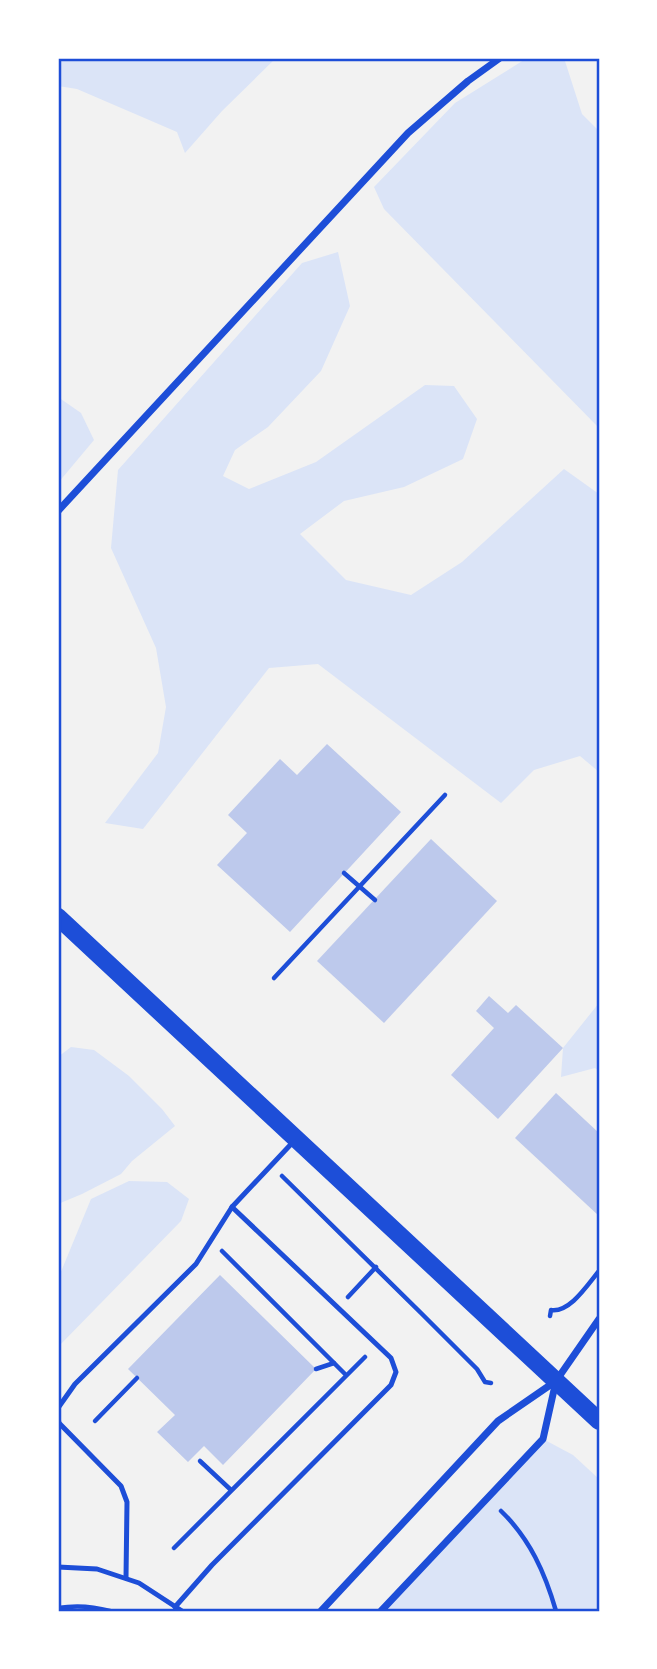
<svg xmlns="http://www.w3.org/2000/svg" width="657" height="1669" font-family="Lato,sans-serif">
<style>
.green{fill:#dbe4f7}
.building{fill:#bdc9ec}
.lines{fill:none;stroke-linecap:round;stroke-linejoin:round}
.path{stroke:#1d4ed8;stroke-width:4.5}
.service{stroke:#1d4ed8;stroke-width:5}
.minor{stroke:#1d4ed8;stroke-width:7}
.primary{stroke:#1d4ed8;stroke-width:18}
.neatline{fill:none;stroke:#1d4ed8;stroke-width:2.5}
</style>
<rect width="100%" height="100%" fill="#f2f2f2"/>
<g class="green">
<polygon points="58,58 276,58 222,111 185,153 177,132 77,89 58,86"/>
<polygon points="527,58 564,58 582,114 599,131 599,428 384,209 374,187 455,103"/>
<polygon points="338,252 350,306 321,371 268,427 235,450 223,476 249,489 316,462 425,385 454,386 477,419 463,459 404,487 344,501 300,534 346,580 411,595 462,562 564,469 599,494 599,772 580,756 534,770 501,803 318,664 269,668 143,829 105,823 158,753 166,707 156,648 111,548 118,470 302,263"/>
<polygon points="58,397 81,413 94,440 58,483"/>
<polygon points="599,1003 599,1071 595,1068 561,1077 563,1048"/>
<polygon points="71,1047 94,1050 129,1076 162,1109 175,1126 132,1161 121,1174 82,1194 58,1204 58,1057"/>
<polygon points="129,1181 167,1182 189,1199 181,1221 58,1347 58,1279 91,1199"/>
<polygon points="543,1439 573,1455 599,1479 599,1611 381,1611"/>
</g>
<g class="building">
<polygon points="327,744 401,812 290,932 217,865 247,833 228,815 280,759 297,775"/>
<polygon points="431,839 497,901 384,1023 317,961"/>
<polygon points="489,996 508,1013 516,1005 563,1048 498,1119 451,1075 494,1028 476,1011"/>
<polygon points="556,1093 599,1133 599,1216 515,1138"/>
<polygon points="220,1275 316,1369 223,1465 204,1446 188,1462 157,1432 175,1415 128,1369"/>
</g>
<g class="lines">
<g class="path">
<polyline points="344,873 375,900"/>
<polyline points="274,978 445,795"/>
<polyline points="282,1176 421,1313 477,1369 485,1382 491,1383"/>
<polyline points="222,1251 345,1374"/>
<polyline points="348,1297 376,1267"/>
<path d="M 550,1316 L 551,1310 C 570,1313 588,1284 599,1271"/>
<polyline points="316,1369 334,1363"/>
<polyline points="95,1421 137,1378"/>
<polyline points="200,1461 231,1490"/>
<path d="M 501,1511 C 530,1539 545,1573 556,1611"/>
<polyline points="174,1548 365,1357"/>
<path d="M 58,1608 C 76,1605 92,1606 110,1611"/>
</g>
<g class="service">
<polyline points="58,1408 75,1384 196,1264 232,1207"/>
<polyline points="58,1418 59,1423 121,1486 127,1502 126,1578"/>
<polyline points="58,1567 97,1569 139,1583 182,1611"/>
<polyline points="175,1607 212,1565 391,1385 396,1372 391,1358 232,1207 294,1141"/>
</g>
<g class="minor">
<polyline points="58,511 408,133 468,81 500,58"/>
<polyline points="321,1611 498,1421 556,1381"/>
<polyline points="381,1611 543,1439 556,1381 599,1319"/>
</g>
<polyline class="primary" points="58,917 599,1421"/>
</g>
<rect width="657" height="1669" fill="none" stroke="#ffffff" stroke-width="119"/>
<rect x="60" y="60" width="538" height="1550" class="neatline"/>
</svg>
